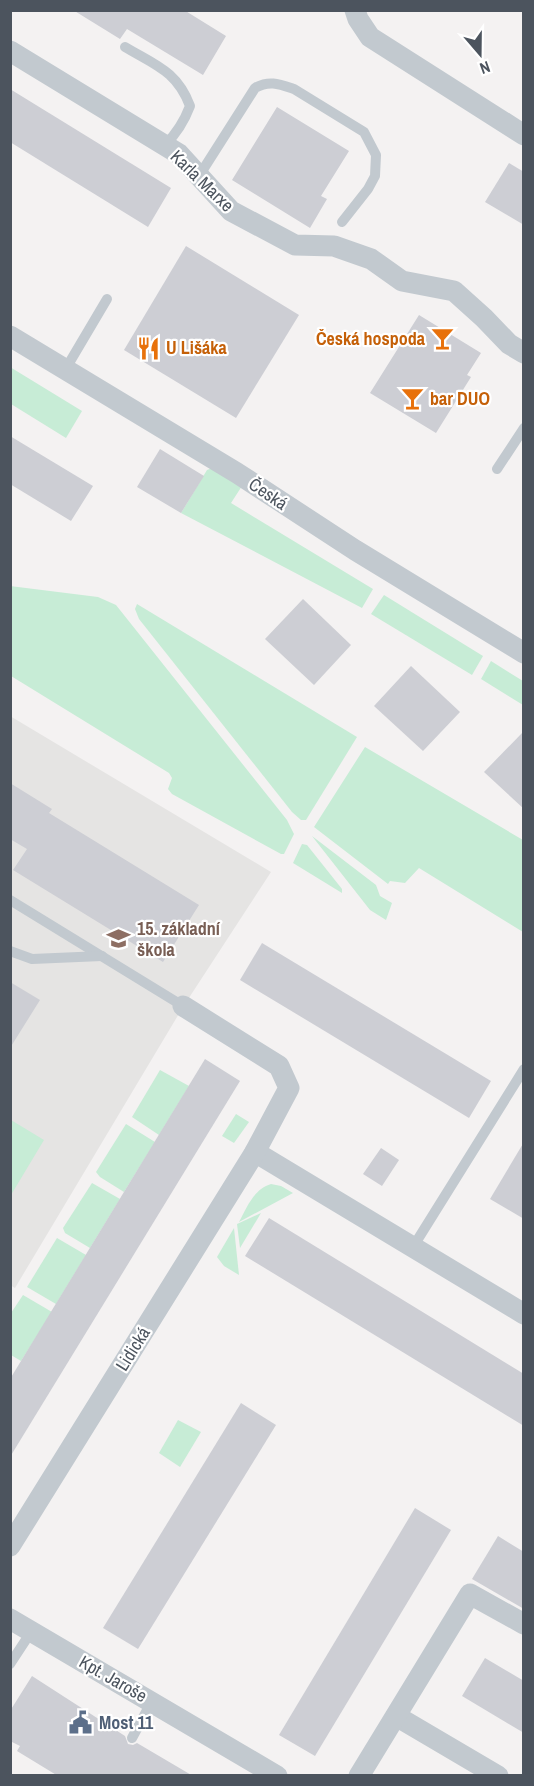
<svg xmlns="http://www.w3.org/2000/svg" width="534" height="1786" font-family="'Archivo Narrow',sans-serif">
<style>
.education{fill:#e5e4e3}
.green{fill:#c7ecd6}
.building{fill:#cdced4}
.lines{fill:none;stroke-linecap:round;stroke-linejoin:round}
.lane{stroke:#c2c9cf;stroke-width:10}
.street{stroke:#c2c9cf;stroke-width:21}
.labels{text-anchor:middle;stroke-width:4.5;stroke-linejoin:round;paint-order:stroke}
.street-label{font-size:18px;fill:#4c545e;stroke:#fff}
.food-label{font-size:18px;font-weight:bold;fill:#c56008;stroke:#fff;text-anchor:start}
.education-label{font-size:18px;font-weight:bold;fill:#785e54;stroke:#fff;text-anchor:start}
.service-label{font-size:18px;font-weight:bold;fill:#4e5e75;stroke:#fff;text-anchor:start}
</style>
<rect width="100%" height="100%" fill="#f4f2f2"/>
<polygon class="education" points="10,716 271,872 183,1007 15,1288 10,1285"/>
<g class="green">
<polygon points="10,367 82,411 66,438 11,404"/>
<polygon points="217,466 242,486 231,503 373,589 362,608 181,513 207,470"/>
<polygon points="10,586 98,597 116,605 287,820 294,834 284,854 281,854 172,794 168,789 172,778 169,773 11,676"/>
<polygon points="384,595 483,656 472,675 371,614"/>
<polygon points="137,604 357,737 306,820 301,820 292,812 139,619 135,609"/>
<polygon points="491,661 523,681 523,705 481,679"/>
<polygon points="365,747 523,840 523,932 419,868 405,883 390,881 388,884 314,827"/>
<polygon points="312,836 376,885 380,896 392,903 386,920 370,910"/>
<polygon points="302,844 307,845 342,889 342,893 293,863"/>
<polygon points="160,1070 189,1086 159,1135 132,1117"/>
<polygon points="236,1114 249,1122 234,1143 222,1136"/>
<polygon points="11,1120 44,1140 11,1195"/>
<polygon points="126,1124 155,1142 124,1192 100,1177 96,1172"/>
<polygon points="92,1183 120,1199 90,1248 65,1233 63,1228"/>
<path d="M 271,1184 L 281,1186 L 293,1193 L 239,1222 C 247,1207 254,1189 271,1184 Z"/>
<polygon points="261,1213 240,1248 237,1224"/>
<polygon points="234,1228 239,1275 224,1266 217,1257"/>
<polygon points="57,1238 86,1255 56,1304 27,1287"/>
<polygon points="23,1295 52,1312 21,1361 11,1355 11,1313"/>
<polygon points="178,1420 201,1432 180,1467 159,1453"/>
</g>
<g class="building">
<polygon points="73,10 184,10 226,36 203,75 127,29 120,39"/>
<polygon points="10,89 171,188 148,227 10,142"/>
<polygon points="277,107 349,151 321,196 327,199 310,228 232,180"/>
<polygon points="509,163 524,172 524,225 485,202"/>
<polygon points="186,246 299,315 236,418 124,350"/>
<polygon points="419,315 481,353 467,375 471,377 436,433 370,393"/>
<polygon points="10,436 93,486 71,521 10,484"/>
<polygon points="160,449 204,476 181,513 137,487"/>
<polygon points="303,599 351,645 314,685 265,639"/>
<polygon points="411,666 460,712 423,751 374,706"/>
<polygon points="524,731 524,809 484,772"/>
<polygon points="10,783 52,809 49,813 199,905 163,962 13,870 27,849 10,839"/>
<polygon points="262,943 491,1081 469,1118 240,980"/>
<polygon points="10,982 40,1000 10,1048"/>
<polygon points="205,1059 240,1081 10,1457 10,1379"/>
<polygon points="524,1142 524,1219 490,1199"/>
<polygon points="381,1148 399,1160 382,1186 363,1174"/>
<polygon points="269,1218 524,1374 524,1426 245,1256"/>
<polygon points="241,1403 276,1425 138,1649 103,1628"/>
<polygon points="415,1508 451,1530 315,1756 279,1735"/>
<polygon points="498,1536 524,1552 524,1609 472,1579"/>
<polygon points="485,1658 524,1681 524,1733 462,1696"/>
<polygon points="32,1676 125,1736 128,1744 133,1745 137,1743 193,1776 58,1776 17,1751 20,1746 10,1741 10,1711"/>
</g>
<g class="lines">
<g class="lane">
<path d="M 125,47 C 155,65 177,71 190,106 C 184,122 177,133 165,145"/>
<path d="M 199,176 L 255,88 C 269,80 279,84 294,89 L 364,132 L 376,155 L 375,176 L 368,189 L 342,222"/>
<polyline points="65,370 107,299"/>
<polyline points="497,469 524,428"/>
<polyline points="10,900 183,1006"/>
<polyline points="10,951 32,959 102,956"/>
<polyline points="413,1247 524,1069"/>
<polyline points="10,1664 31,1632"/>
<polyline points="132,1738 152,1701"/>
</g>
<g class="street">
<polyline points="355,10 358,19 370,37 524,135"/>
<polyline points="10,51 179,154 231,211 295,245 334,246 371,259 402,281 454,291 484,318 509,344 524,353"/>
<polyline points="10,336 237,473 355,550 524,653"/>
<polyline points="255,1152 524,1314"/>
<polyline points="10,1546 255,1152 289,1088 279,1066 183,1006"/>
<polyline points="10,1619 277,1776"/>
<polyline points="396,1716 498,1776"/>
<polyline points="359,1776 470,1594 524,1624"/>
</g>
</g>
<defs>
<symbol id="bar-bare" viewBox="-9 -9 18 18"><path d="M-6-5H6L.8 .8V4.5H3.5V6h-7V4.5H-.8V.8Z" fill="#e8710a" stroke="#fff" stroke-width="2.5" paint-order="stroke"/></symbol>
<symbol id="restaurant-bare" viewBox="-9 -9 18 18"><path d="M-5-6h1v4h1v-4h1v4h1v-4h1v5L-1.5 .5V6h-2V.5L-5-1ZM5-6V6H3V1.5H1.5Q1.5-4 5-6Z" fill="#e8710a" stroke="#fff" stroke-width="2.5" paint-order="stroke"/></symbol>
<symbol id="school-bare" viewBox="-9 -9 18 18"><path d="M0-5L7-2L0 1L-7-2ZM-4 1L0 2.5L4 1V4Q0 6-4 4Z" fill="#8d6e63" stroke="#fff" stroke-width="2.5" paint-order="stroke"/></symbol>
<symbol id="civic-bare" viewBox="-9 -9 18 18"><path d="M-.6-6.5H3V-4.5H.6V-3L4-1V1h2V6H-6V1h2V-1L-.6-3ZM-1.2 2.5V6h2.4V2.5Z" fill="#5c6f8a" stroke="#fff" stroke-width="2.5" paint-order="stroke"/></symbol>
</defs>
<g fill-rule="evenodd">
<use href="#bar-bare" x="426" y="322" width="33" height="33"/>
<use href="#restaurant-bare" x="132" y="332" width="33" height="33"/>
<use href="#bar-bare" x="396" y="382" width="33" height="33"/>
<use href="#school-bare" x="102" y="922" width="33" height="33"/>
<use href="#civic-bare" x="64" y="1706" width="33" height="33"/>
</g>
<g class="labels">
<g class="street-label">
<text transform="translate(202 181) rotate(44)" y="6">Karla Marxe</text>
<text transform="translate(268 494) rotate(34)" y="6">Česká</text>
<text transform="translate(133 1349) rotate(-58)" y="6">Lidická</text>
<text transform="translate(113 1679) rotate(30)" y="6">Kpt. Jaroše</text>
</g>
<g class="food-label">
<text x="425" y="345" text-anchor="end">Česká hospoda</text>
<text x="166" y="354">U Lišáka</text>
<text x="430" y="405">bar DUO</text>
</g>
<g class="education-label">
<text x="137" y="935">15. základní<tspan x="137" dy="21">škola</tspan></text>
</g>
<g class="service-label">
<text x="99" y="1729">Most 11</text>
</g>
</g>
<rect width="534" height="1786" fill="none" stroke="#4c545e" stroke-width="24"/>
<g transform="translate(480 54) rotate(160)" stroke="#ffffff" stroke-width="4.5" paint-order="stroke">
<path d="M0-4.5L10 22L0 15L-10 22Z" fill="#4c545e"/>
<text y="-9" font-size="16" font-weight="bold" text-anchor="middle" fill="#4c545e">N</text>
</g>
</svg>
